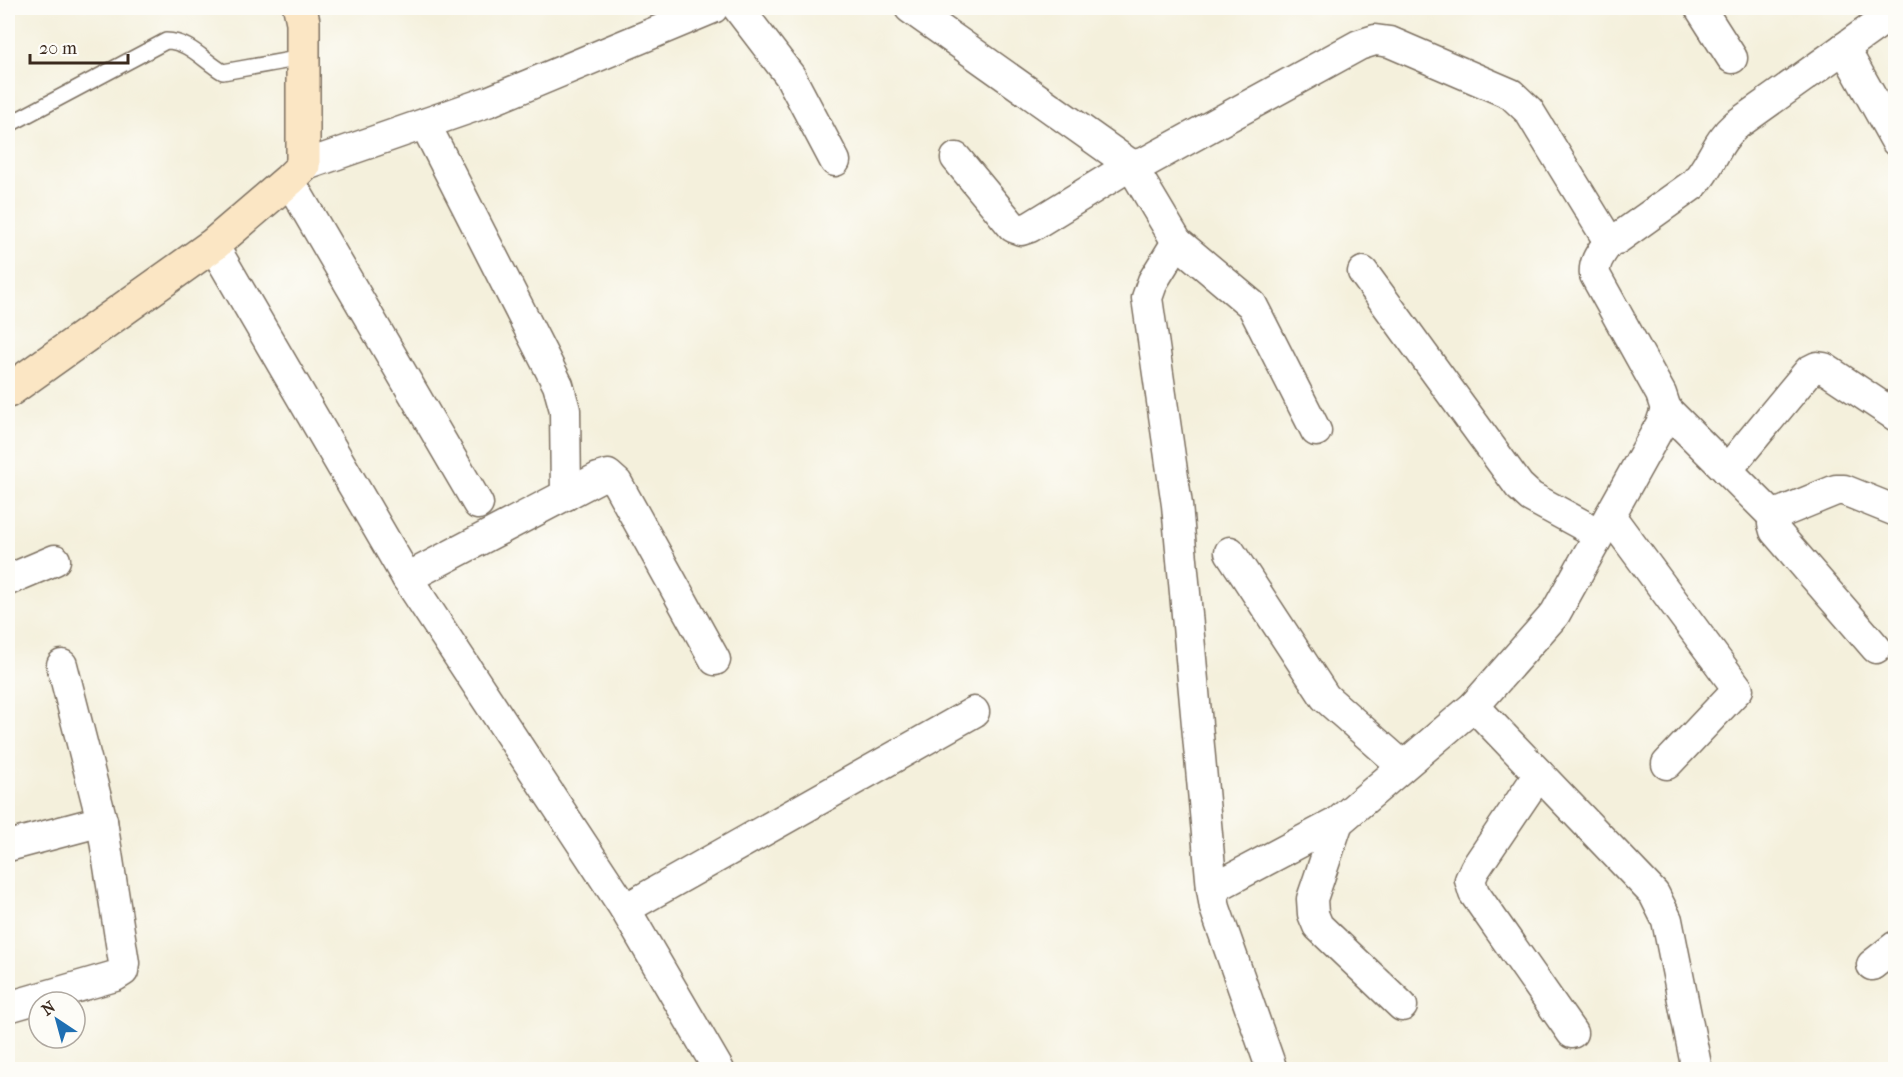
<svg xmlns="http://www.w3.org/2000/svg" width="1903" height="1077" font-family="'IM FELL French Canon',serif">
<style>
.lines{fill:none;stroke-linecap:round;stroke-linejoin:round}
.lane-casing{stroke:#7c6f60;stroke-width:18}
.street-casing{stroke:#7c6f60;stroke-width:33}
.secondary-casing{stroke:#7c6f60;stroke-width:36}
.lane{stroke:#fff;stroke-width:15}
.street{stroke:#fff;stroke-width:30}
.secondary{stroke:#fbe6c4;stroke-width:33}
</style>
<rect width="100%" height="100%" fill="#fdfcf7"/>
<filter id="ink" filterUnits="userSpaceOnUse"><feTurbulence type="fractalNoise" baseFrequency=".0167" numOctaves="2"/><feDisplacementMap in="SourceGraphic" scale="12" xChannelSelector="R" yChannelSelector="G"/><feConvolveMatrix kernelMatrix="1 2 1 2 8 2 1 2 1" color-interpolation-filters="sRGB"/></filter>
<filter id="wash" filterUnits="userSpaceOnUse"><feTurbulence type="fractalNoise" baseFrequency=".008" numOctaves="4" result="noise"/><feDisplacementMap in="SourceGraphic" scale="24" xChannelSelector="R" yChannelSelector="G"/><feGaussianBlur stdDeviation="1.35" result="paint"/><feColorMatrix in="noise" values="0 0 0 0 0 0 0 0 0 0 0 0 0 0 0 0 0 1.4 0 .05"/><feComposite in="paint" operator="in"/></filter>
<g filter="url(#wash)">
<rect width="100%" height="100%" fill="#f4f0dc"/>
</g>
<g filter="url(#ink)">
<g class="lines">
<defs>
<path id="lane" d="M 8,125 L 166,41 C 189,41 204,61 223,72 L 302,58"/>
<g id="street">
<polyline points="738,8 790,76 835,161"/>
<path d="M 910,8 L 1131,165 L 1144,163 L 1359,45 L 1375,40 L 1390,42 L 1511,94 L 1529,111 L 1605,235 L 1610,240 L 1617,239 L 1694,184 C 1712,165 1715,143 1736,125 L 1896,11"/>
<polyline points="1700,8 1732,58"/>
<polyline points="1844,48 1896,141"/>
<polyline points="425,124 558,385 565,410 566,495"/>
<polyline points="956,158 1013,227 1021,230 1030,227 1131,165 1177,242 1252,305 1316,431"/>
<polyline points="303,166 490,101 713,8"/>
<polyline points="289,180 478,504"/>
<polyline points="1177,242 1153,281 1147,298 1177,505 1212,889 1215,908 1272,1070"/>
<polyline points="213,245 407,578 625,909 719,1070"/>
<polyline points="1363,272 1519,486 1531,497 1599,534"/>
<polyline points="1666,409 1769,512 1775,515 1836,490 1844,490 1896,511"/>
<polyline points="1727,470 1809,371 1817,367 1824,368 1896,416"/>
<polyline points="1775,515 1773,524 1775,531 1876,648"/>
<polyline points="1610,516 1738,689 1667,764"/>
<polyline points="1230,552 1325,697 1403,766"/>
<polyline points="407,578 598,478 608,475 617,483 715,660"/>
<polyline points="8,580 55,560"/>
<polyline points="1474,706 1654,894 1667,920 1697,1070"/>
<polyline points="1539,774 1475,869 1470,880 1474,893 1572,1033"/>
<polyline points="1338,822 1312,899 1313,914 1318,926 1402,1006"/>
<polyline points="8,846 102,821"/>
<path d="M 1212,889 L 1338,822 L 1474,706 L 1555,614 L 1661,424 L 1666,409 L 1661,394 L 1595,275 C 1593,261 1603,251 1610,240"/>
<polyline points="625,909 974,712"/>
<polyline points="1872,965 1896,946"/>
<polyline points="8,1007 115,976 123,971 124,963 102,821 62,665"/>
</g>
<polyline id="secondary" points="8,391 213,245 289,180 303,166 303,22 300,8"/>
</defs>
<use href="#lane" class="lane-casing"/>
<use href="#street" class="street-casing"/>
<use href="#secondary" class="secondary-casing"/>
<use href="#lane" class="lane"/>
<use href="#street" class="street"/>
<use href="#secondary" class="secondary"/>
</g>
</g>
<rect width="1903" height="1077" fill="none" stroke="#fdfcf7" stroke-width="30"/>
<g transform="translate(57 1020) rotate(324)"><circle r="28" fill="#fdfcf7" stroke="#afa8a0" stroke-width="1.5"/>
<path d="M0-4.5L10 22L0 15L-10 22Z" fill="#1f6fb2"/>
<text y="-9" font-size="16" font-weight="bold" text-anchor="middle" fill="#3b2a1e">N</text>
</g>
<path d="M30 54v9h98v-9" fill="none" stroke="#3b2a1e" stroke-width="3"/>
<text x="39" y="54" font-size="18" fill="#3b2a1e" stroke="#fdfcf7" stroke-width="4.5" paint-order="stroke">20 m</text>
</svg>
